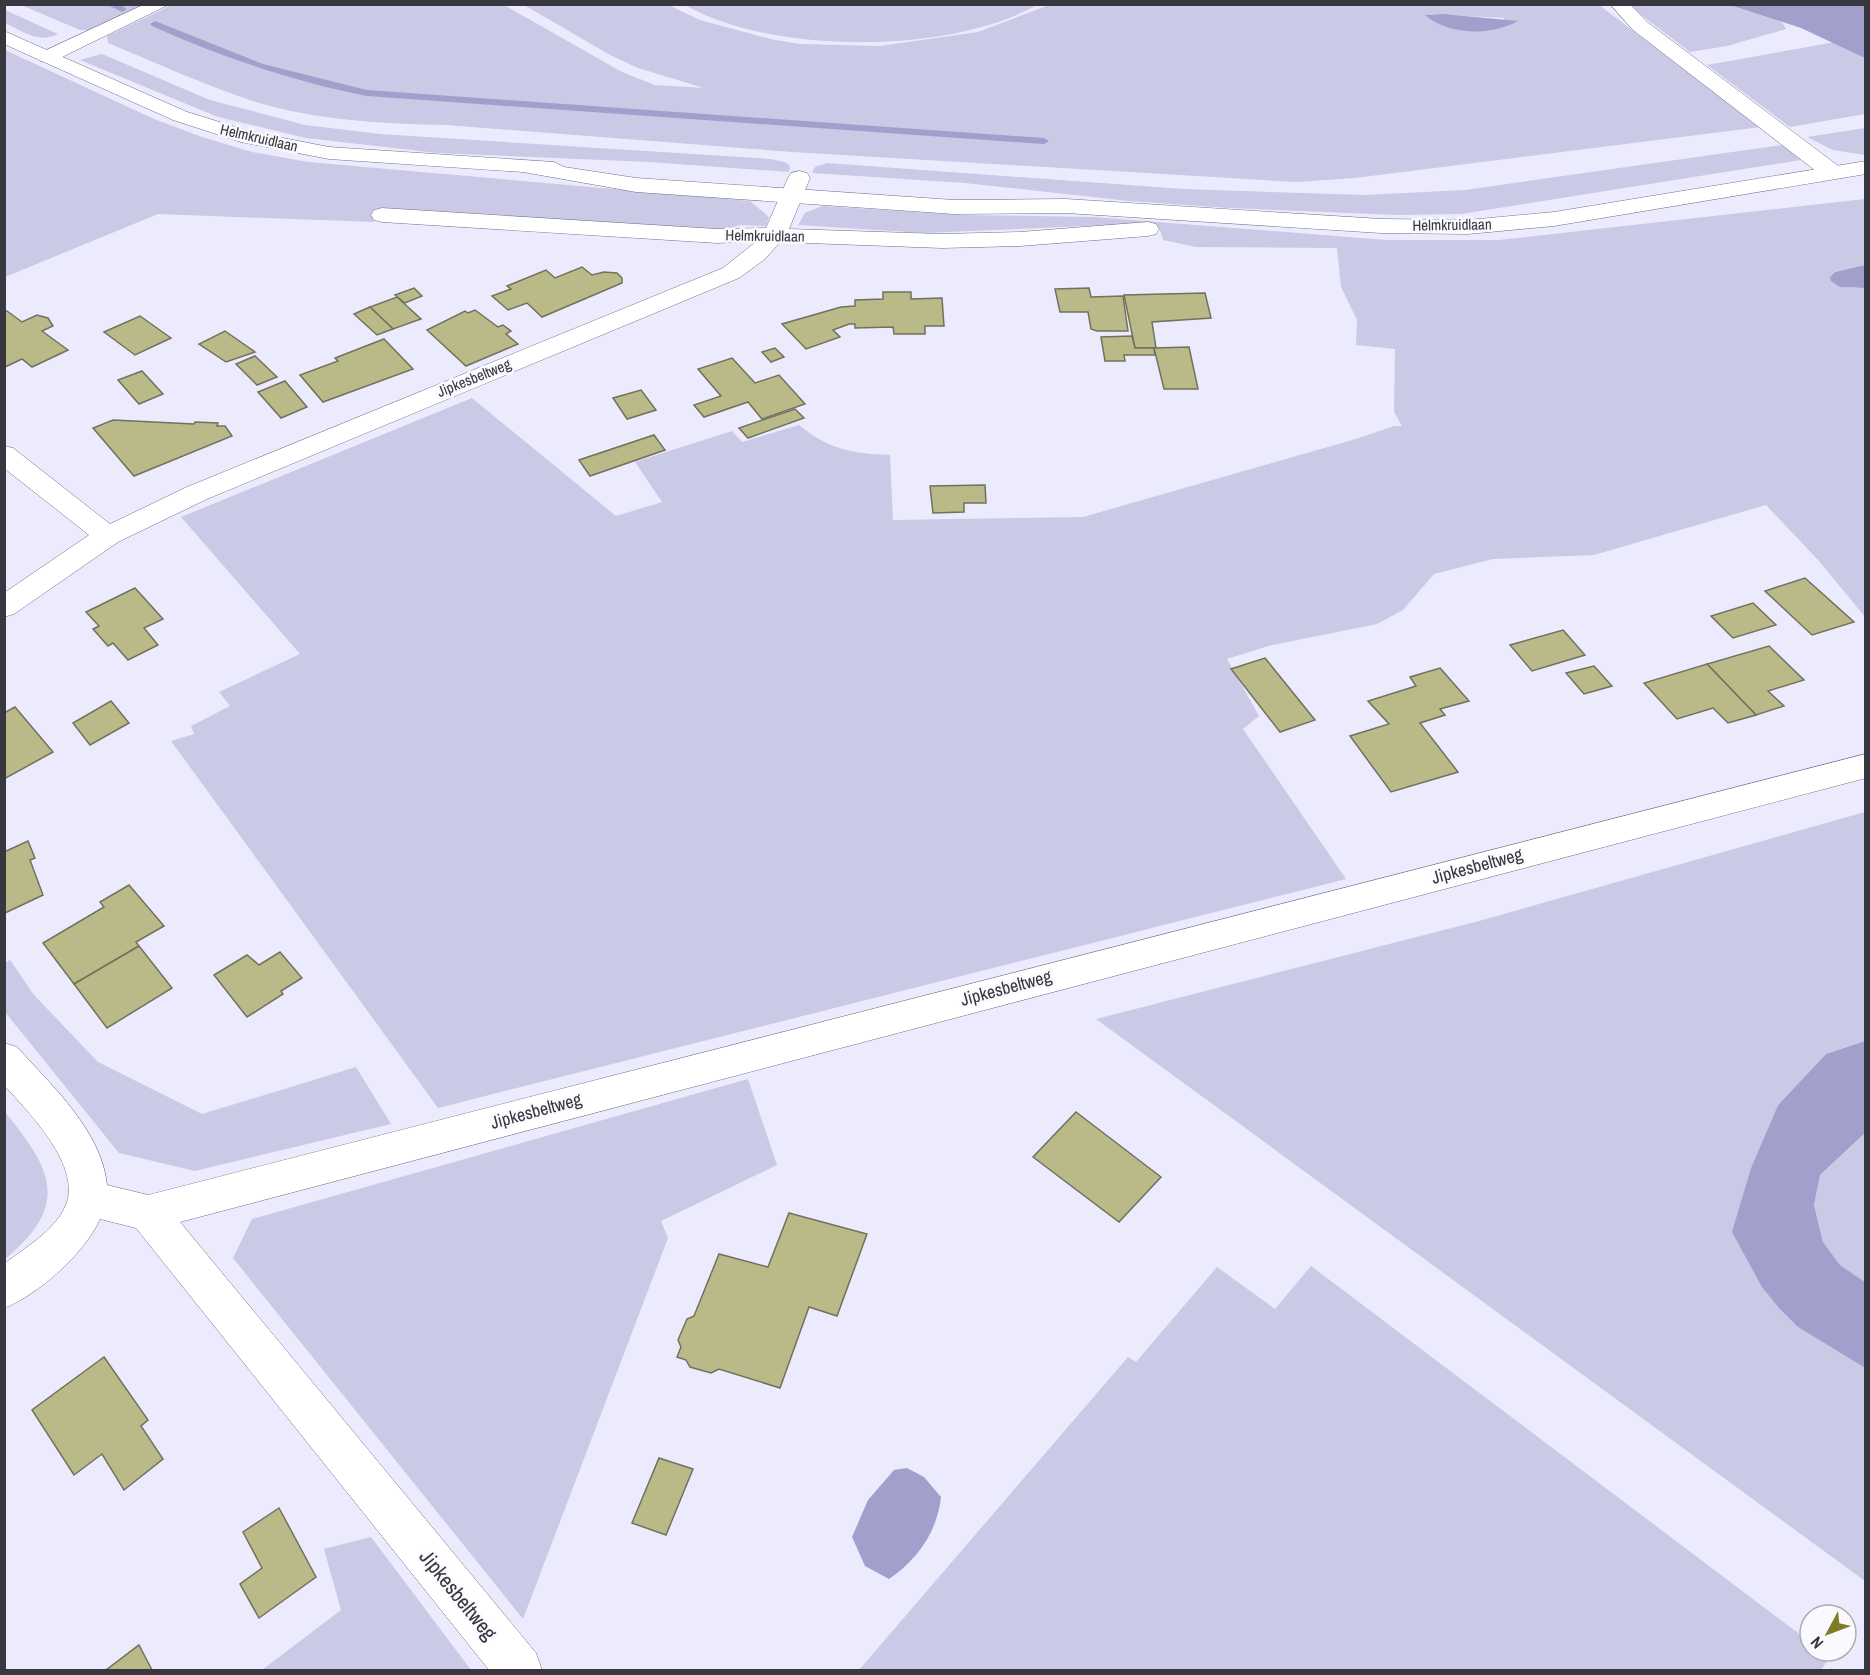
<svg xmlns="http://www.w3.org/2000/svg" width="1870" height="1675" font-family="'Archivo Narrow',sans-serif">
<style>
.green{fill:#cac9e6;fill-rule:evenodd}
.water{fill:#a29fcd}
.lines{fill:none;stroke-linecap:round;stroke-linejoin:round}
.stream{fill:#a29fcd;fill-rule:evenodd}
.building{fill:#bab988;stroke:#71715e;stroke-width:1.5}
.service-casing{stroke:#706f82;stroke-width:1}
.minor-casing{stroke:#706f82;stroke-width:1}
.tertiary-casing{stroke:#706f82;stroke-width:1}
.service{fill:#fff;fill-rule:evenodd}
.minor{fill:#fff;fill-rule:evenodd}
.tertiary{fill:#fff;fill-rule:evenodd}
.labels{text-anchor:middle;stroke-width:5;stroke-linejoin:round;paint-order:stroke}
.far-street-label{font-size:15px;fill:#383740;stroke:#fafafe}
.street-label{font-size:18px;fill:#383740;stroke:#fafafe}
.near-street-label{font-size:21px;fill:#383740;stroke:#fafafe}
</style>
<rect width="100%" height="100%" fill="#ecebfd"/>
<g class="green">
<polygon points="21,5 150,5 90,30 80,30"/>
<path d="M 172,5 L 504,5 L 622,72 L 655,85 L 704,88 L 638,68 L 610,55 L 524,5 L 668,5 L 700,20 L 771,39 L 799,44 L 880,46 L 978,32 L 1049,5 L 1599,5 L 1761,127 L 1355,178 L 1297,182 L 792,152 L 446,125 C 380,124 309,120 247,99 C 200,83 154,62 108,43 L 107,36 ZM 1429,14 L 1505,18 L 1490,31 C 1462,31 1452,29 1429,14 Z"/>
<path d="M 685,5 L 1037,5 C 951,54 771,55 685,5 Z"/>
<polygon points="1628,5 1730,5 1782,22 1786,29 1727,46 1690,52"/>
<path d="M 5,10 L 58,34 C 39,44 22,31 5,23 Z"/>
<polygon points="1835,42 1865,58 1865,114 1790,127 1707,65"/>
<polygon points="5,50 154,119 202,137 252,152 308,162 750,201 769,217 766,226 740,225 719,231 378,209 373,222 158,214 5,277"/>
<polygon points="102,54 210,100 305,125 380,134 770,159 785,162 790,166 789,172 649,162 437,153 306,138 218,117 80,60"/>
<polygon points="1865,128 1865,155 1833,150 1807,137"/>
<polygon points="1782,145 1801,160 1461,214 1396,215 1229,208 1129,201 965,183 812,173 815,167 827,163 1183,189 1364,195 1465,190"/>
<path d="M 1865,199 L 1865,265 L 1835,272 L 1830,277 L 1850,288 L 1865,288 L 1865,617 L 1819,561 L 1766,505 L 1594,555 L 1493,559 L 1434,574 L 1403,610 L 1377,624 L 1268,646 L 1227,659 L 1259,716 L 1243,729 L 1346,879 L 438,1108 L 171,741 L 194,734 L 191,726 L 230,706 L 219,692 L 300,654 L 181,517 L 472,398 L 616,516 L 662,502 L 635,462 L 732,431 L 742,442 L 799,425 C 830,450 851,453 890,455 L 893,520 L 1083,517 L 1356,439 L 1394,426 L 1402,426 L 1394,412 L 1395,349 L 1356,345 L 1357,320 L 1341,287 L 1337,248 L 1196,247 L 1163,240 L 1160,230 L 1132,224 L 924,233 L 798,225 L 805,213 L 822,206 L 962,215 L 1094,217 L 1386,240 L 1499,240 Z"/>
<polygon points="1865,812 1865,1041 1826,1054 1778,1105 1751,1168 1743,1198 1798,1327 1865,1368 1865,1581 1096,1019 1479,921"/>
<polygon points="10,960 34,995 98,1062 202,1114 356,1067 391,1124 195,1171 119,1153 5,1012 5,963"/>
<polygon points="748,1079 777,1165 661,1221 668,1238 523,1619 233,1258 252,1219"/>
<path d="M 5,1112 C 53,1171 70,1205 5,1259 Z"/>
<polygon points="1865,1133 1865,1282 1840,1265 1823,1242 1814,1205 1820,1175"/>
<polygon points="1311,1266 1810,1642 1810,1651 1822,1651 1830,1657 1821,1670 859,1670 1128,1357 1136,1362 1217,1267 1275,1309"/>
<polygon points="371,1537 471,1670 262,1670 341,1610 324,1549"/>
</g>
<g class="water">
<polygon points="1730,5 1865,5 1865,58 1801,28"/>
<path d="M 1443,14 L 1518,21 C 1491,36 1450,36 1425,15 Z"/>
<polygon points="1865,265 1865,288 1840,287 1831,281 1830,277 1835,272"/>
<polygon points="1865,1041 1865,1133 1820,1175 1814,1205 1823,1242 1840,1265 1865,1282 1865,1368 1798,1327 1779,1308 1762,1287 1732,1232 1751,1168 1778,1105 1826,1054"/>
<path d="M 907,1468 L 924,1477 L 941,1497 C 937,1532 918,1559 889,1579 L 865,1566 L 852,1537 L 868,1500 L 894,1470 Z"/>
</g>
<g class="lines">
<g class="stream">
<polygon points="106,4 119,4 127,9 122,12"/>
<path d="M 155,21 L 263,64 L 367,90 L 1044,138 L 1049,141 L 1044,144 L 367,96 C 292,81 221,57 152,26 L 150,24 Z"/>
</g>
</g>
<g class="building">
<polygon points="582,267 592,275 604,272 617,273 622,278 622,283 542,317 527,303 508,310 492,296 511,289 507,286 546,270 555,278"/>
<polygon points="414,288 422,296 405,303 395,295"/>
<polygon points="1089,288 1091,297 1123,296 1128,331 1097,331 1091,329 1088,312 1060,312 1055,289"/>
<polygon points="883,292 911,292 911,299 942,298 944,326 925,326 925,334 894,334 893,327 855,328 855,324 849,324 833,330 840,337 806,349 782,324 841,307 855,306 855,300 883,299"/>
<polygon points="1205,293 1211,318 1152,322 1156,348 1135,348 1124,295"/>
<polygon points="397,297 421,319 393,329 370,307"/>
<polygon points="370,307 393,329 377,335 354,314"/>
<polygon points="475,310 498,327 503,325 511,331 506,334 518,344 466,366 427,330 465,311 468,313"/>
<polygon points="7,311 22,322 37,315 48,318 53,326 42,331 68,350 32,367 22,359 5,367 4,312"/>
<polygon points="140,316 171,338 135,355 104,332"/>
<polygon points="225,331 255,352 226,362 199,344"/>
<polygon points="1132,336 1135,348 1154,348 1155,355 1124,355 1125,361 1105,361 1101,337"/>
<polygon points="384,339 413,369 323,402 300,375 338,361 335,358"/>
<polygon points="1189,347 1198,389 1164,389 1154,348"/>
<polygon points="775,348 784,357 771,362 762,352"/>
<polygon points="255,356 277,377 257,385 236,364"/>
<polygon points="732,358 755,383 779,375 805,404 762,419 748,402 704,417 694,405 721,396 698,369"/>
<polygon points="142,371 163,394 139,404 118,380"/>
<polygon points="285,381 307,407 281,418 258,392"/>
<polygon points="641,390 656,410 627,419 613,398"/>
<polygon points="795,409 804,418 748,438 739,428"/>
<polygon points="113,420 194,424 195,422 218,423 217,426 225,426 232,436 134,476 93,428"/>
<polygon points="654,435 665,450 590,476 579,460"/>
<polygon points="985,485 986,503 964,503 964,512 933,513 930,486"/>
<polygon points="1805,578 1854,622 1812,635 1765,591"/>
<polygon points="135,588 163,619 144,628 158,645 128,660 113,643 108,646 93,629 99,626 86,612"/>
<polygon points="1753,603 1776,625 1733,638 1711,616"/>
<polygon points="1563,630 1585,655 1532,671 1510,645"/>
<polygon points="1769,646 1804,680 1768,691 1784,706 1756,715 1707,664"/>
<polygon points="1265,658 1315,720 1280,732 1231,669"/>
<polygon points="1707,664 1756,715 1728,723 1713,708 1677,719 1644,683"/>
<polygon points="1594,666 1612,686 1584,694 1566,673"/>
<polygon points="1440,668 1469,701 1440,709 1445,715 1420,723 1458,772 1391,792 1350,736 1389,724 1368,701 1416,686 1410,677"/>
<polygon points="111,701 129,723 90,745 73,723"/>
<polygon points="15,707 53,752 4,779 4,713"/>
<polygon points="28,841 35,858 30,860 43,895 5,913 4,852"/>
<polygon points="129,885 164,926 136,942 139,946 74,984 43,943 104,907 100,902"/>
<polygon points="139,946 172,988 107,1028 74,984"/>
<polygon points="280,952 302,978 281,991 283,994 247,1017 214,975 247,955 259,965"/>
<polygon points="1076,1112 1161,1177 1119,1222 1033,1157"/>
<polygon points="789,1213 867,1234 837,1316 809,1307 780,1388 719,1369 711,1373 690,1367 686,1360 677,1357 681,1347 678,1340 687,1319 694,1316 719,1254 768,1267"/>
<polygon points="104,1357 148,1420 141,1426 163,1459 124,1490 102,1454 74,1475 32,1410"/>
<polygon points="659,1458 693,1469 666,1535 632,1523"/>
<polygon points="279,1508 316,1577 259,1618 240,1584 262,1568 243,1532"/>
<polygon points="139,1645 152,1670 106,1670"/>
</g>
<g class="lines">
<defs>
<polygon id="service" points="145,4 170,4 54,61 40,61 37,57 40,53"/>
<g id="minor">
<polygon points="1610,4 1630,4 1647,22 1841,168 1844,173 1841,178 1825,178 1633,30"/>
<polygon points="799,171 807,173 810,178 789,229 942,234 1020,232 1148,222 1156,224 1159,229 1156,234 1148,236 1020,246 942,248 780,242 765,259 739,278 207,499 118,542 14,614 4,617 4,593 89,535 4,468 4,446 13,448 110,524 187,487 723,268 757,241 717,243 382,222 374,220 371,215 374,210 382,208 717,229 766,228 788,178 791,173"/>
<path d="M 1866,754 L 1866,778 L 180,1222 L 536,1653 L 542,1670 L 489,1670 L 136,1228 L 100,1219 C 85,1253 38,1295 4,1308 L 4,1264 C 25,1248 54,1231 65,1207 C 84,1167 28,1112 4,1085 L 4,1043 L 17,1047 C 51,1085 102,1131 107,1185 L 148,1195 Z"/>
</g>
<polygon id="tertiary" points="4,31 187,112 252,132 329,147 554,162 564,167 636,178 954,200 1066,199 1381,219 1468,220 1554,212 1866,161 1866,174 1554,226 1468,234 1381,233 1066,213 954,214 636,192 523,172 329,159 241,142 173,120 4,44"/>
</defs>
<use href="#service" class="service-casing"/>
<use href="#minor" class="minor-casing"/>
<use href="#tertiary" class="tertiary-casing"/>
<use href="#service" class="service"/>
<use href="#minor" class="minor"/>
<use href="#tertiary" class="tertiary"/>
</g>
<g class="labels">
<g class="far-street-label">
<text transform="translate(259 138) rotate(13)" y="5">Helmkruidlaan</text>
<text transform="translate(1452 225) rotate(-1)" y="5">Helmkruidlaan</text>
<text transform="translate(765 236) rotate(1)" y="5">Helmkruidlaan</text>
<text transform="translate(474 378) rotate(-22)" y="5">Jipkesbeltweg</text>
</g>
<g class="street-label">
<text transform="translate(1477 866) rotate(-15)" y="6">Jipkesbeltweg</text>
<text transform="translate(1006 988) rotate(-15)" y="6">Jipkesbeltweg</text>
<text transform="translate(536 1111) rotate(-15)" y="6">Jipkesbeltweg</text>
</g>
<g class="near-street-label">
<text transform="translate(458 1595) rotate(51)" y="7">Jipkesbeltweg</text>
</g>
</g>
<rect width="1870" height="1675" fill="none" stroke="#383740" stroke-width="12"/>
<g transform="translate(1828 1633) rotate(229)"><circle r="28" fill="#fafafe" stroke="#acacb2" stroke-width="1.5"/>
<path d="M0-4.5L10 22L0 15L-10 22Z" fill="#7f7c23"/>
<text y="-9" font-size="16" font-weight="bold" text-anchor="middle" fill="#383740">N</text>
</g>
</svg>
